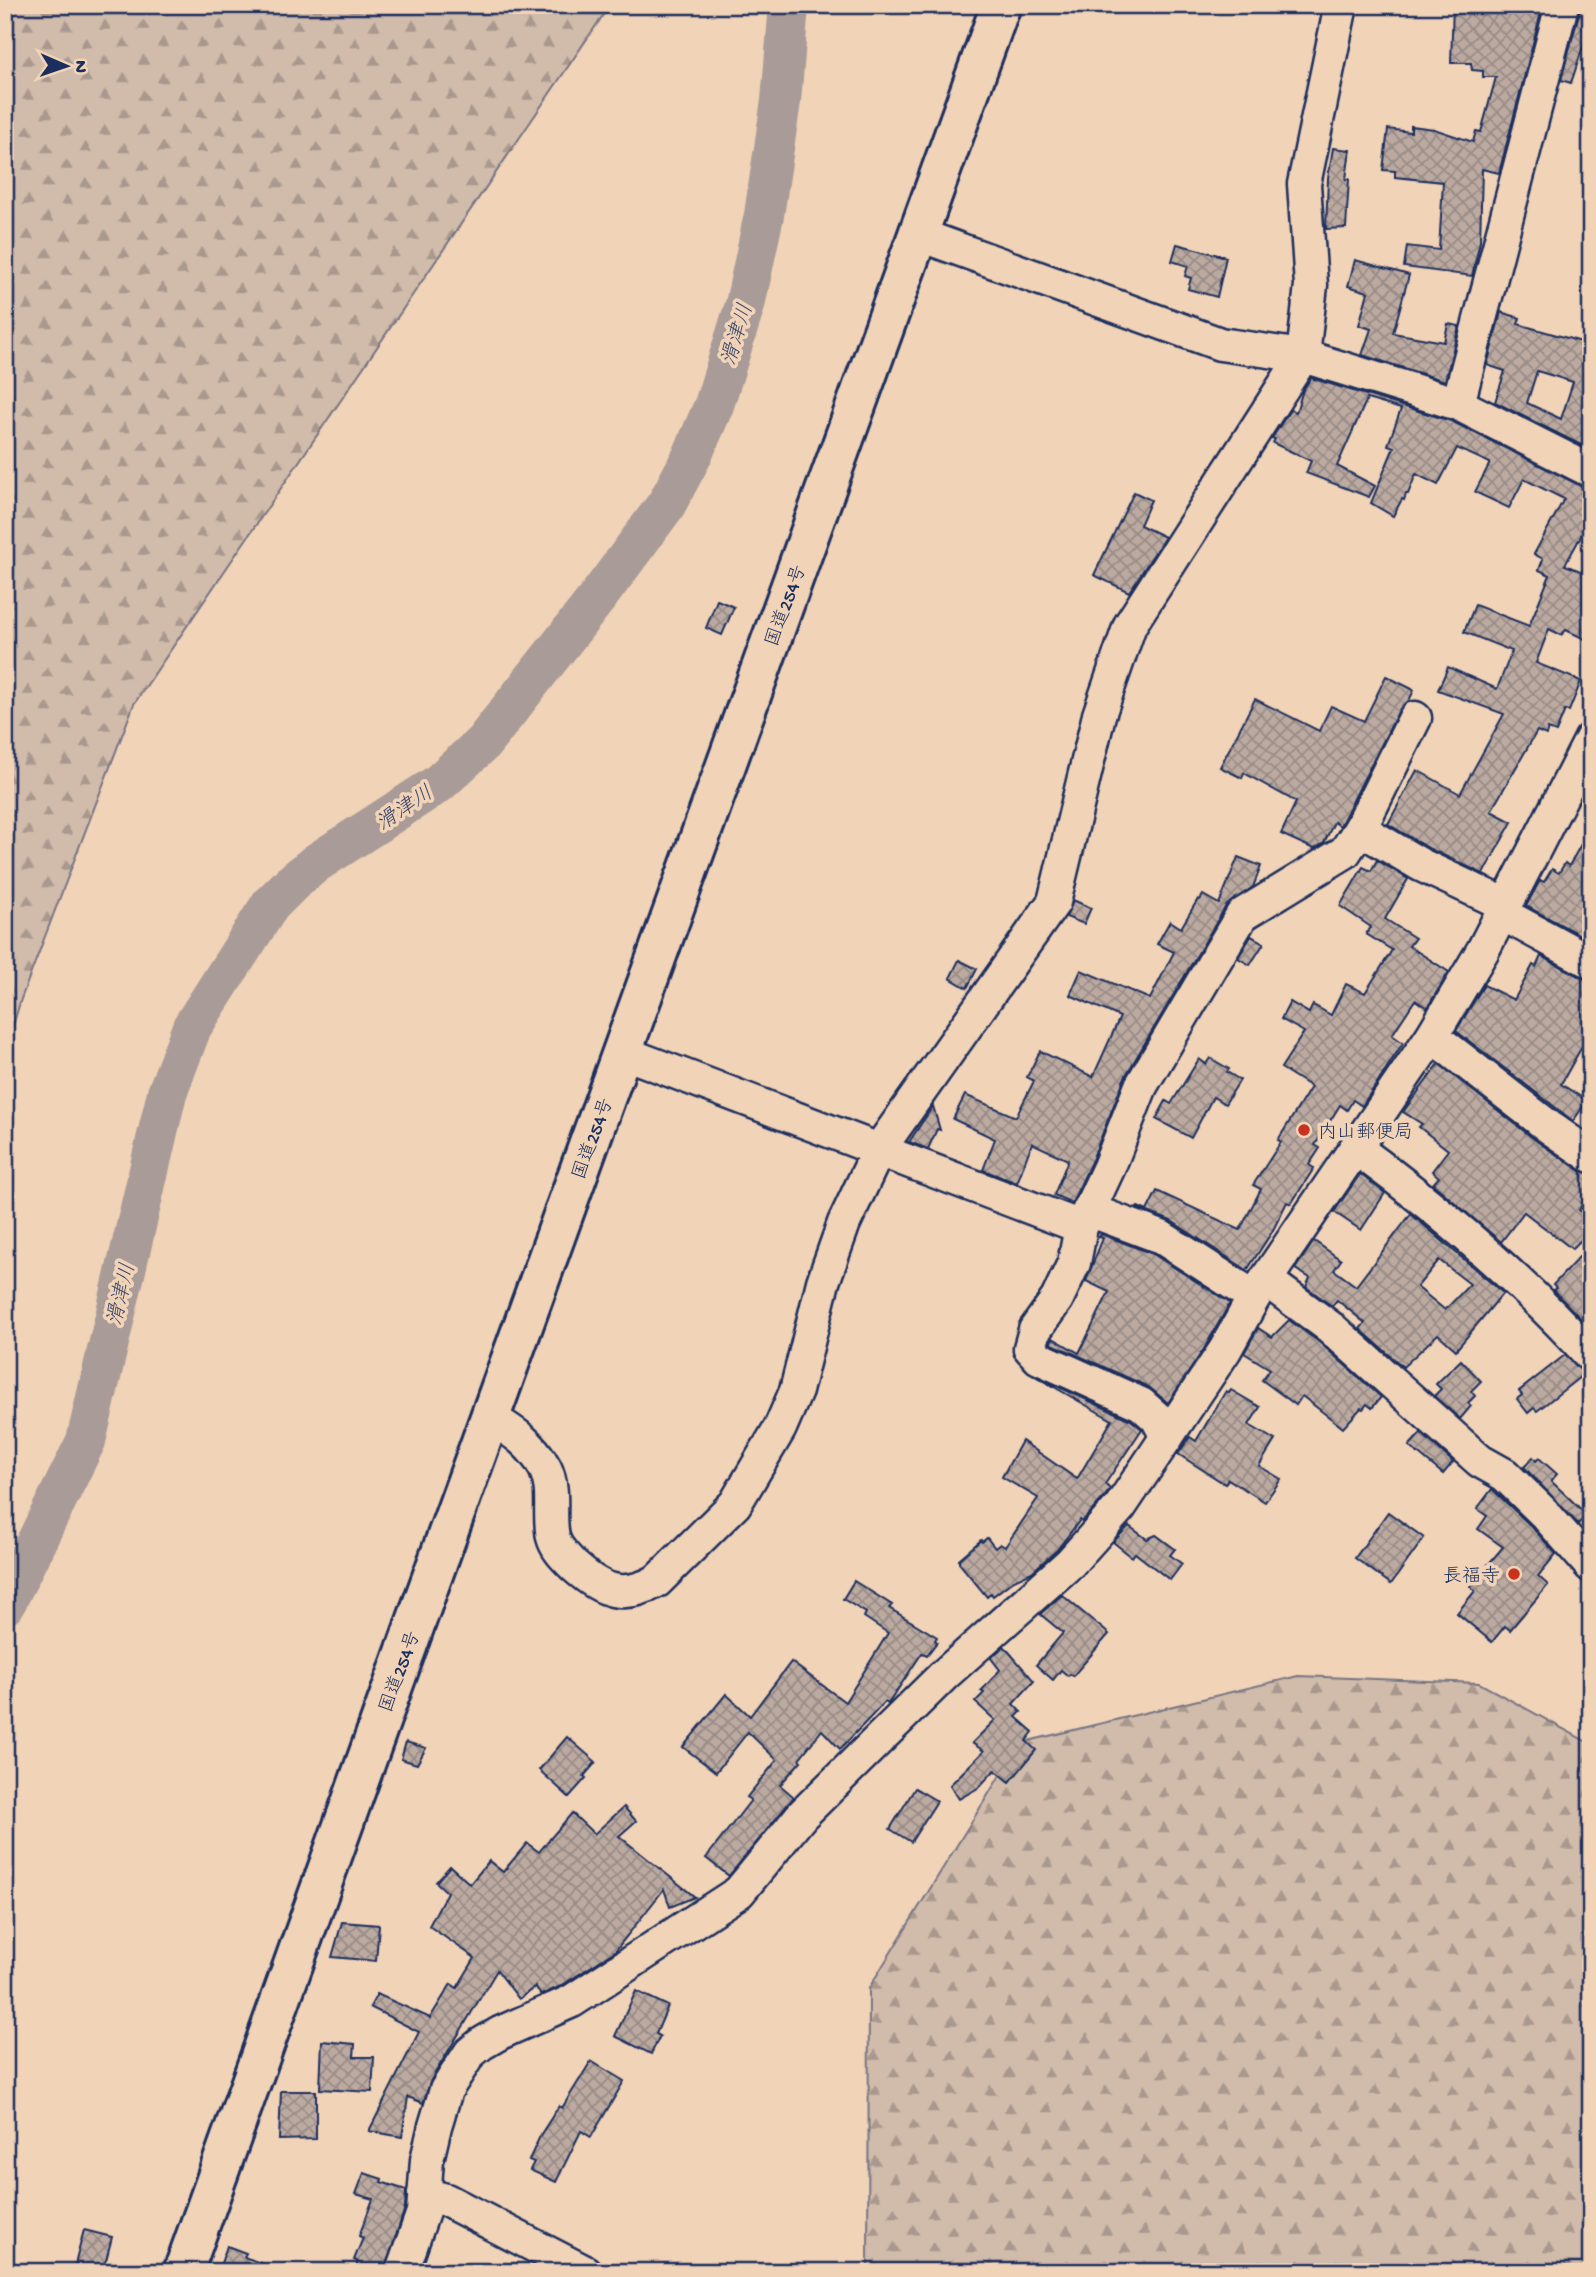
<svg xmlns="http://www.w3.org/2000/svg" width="1596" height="2277" font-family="'Gochi Hand','Klee One',sans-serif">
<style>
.forest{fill:url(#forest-firs);stroke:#767584;stroke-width:2}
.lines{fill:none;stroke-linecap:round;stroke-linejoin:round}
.river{stroke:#a89b98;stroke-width:40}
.building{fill:url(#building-cross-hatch);stroke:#1b2f5e;stroke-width:2;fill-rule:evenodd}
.minor-casing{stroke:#1b2f5e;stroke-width:37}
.highway-casing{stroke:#1b2f5e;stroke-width:44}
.minor{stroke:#f1d3b7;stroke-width:32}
.highway{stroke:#f1d3b7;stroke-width:38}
.poi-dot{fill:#c8321e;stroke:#f1d3b7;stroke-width:2.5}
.labels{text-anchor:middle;stroke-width:7;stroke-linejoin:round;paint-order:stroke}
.street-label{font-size:19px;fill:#1b2f5e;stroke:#f1d3b7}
.poi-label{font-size:19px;fill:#1b2f5e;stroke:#f1d3b7;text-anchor:start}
.water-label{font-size:21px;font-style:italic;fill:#37456a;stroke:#f1d3b7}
</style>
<defs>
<pattern id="forest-firs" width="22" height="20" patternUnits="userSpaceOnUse" patternTransform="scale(1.75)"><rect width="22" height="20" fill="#d1bbaa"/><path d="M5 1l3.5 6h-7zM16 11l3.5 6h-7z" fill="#a9988e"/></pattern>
<pattern id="building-cross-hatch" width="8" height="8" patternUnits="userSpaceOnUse" patternTransform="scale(1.75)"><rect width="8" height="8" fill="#bcaaa1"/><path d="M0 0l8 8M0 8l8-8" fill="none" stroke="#988b86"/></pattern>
</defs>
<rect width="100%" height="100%" fill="#f1d3b7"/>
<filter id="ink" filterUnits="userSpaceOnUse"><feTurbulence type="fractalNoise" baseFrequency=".0143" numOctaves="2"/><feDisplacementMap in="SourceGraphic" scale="14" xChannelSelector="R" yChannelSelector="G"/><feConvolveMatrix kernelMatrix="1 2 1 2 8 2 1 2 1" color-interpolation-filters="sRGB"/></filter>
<g filter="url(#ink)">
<g class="forest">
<polygon points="5,5 610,5 134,704 21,999 5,1052"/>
<polygon points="1298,1676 1479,1683 1591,1744 1591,2272 868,2272 869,1988 1020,1743"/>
</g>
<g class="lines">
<polyline class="river" points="5,1605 86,1441 167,1093 192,1027 270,905 292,883 316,863 438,784 483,743 597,598 666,505 692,456 714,405 745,305 764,215 781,101 789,5"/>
</g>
<g class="building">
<polygon points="1453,5 1543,5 1499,173 1482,169 1480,241 1472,276 1404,267 1407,246 1439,250 1443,182 1395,177 1395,171 1383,170 1388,129 1411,132 1411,126 1434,129 1473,142 1476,131 1481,132 1496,77 1483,77 1483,71 1472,70 1471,63 1451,63"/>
<polygon points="1580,10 1591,13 1591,22 1571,83 1561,80"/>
<polygon points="1333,148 1350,150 1346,179 1349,179 1346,228 1326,229 1328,178"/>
<polygon points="1177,244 1226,257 1217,297 1188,289 1191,278 1185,276 1188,266 1172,261"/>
<polygon points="1355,260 1409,275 1393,333 1444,342 1448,324 1459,326 1445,381 1362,355 1371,329 1359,325 1368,292 1348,286"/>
<path d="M 1501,312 L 1520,318 L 1518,324 L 1585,343 L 1586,337 L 1591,338 L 1591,409 L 1583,433 L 1589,435 L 1585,447 L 1495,402 L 1505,371 L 1487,365 ZM 1537,371 L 1573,382 L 1561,419 L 1527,403 Z"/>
<polygon points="1311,378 1451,421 1583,487 1591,489 1591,518 1565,565 1591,575 1591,642 1566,630 1561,635 1549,629 1536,663 1581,681 1569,711 1565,710 1556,732 1548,729 1546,735 1537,731 1491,811 1512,822 1483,874 1430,849 1388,824 1417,770 1460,794 1504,714 1438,690 1448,667 1497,689 1512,651 1464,632 1475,605 1529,626 1550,575 1539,570 1543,559 1534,554 1564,499 1524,479 1509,508 1475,492 1490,463 1457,448 1438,485 1416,474 1408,494 1406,494 1404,500 1402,499 1393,516 1371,503 1394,447 1388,445 1401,409 1367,399 1337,466 1375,486 1369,497 1306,473 1311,461 1273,443 1275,439 1272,438 1290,410 1296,412 1303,390"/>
<polygon points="1134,492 1151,500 1140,525 1165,537 1129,592 1094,575"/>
<polygon points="717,600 734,607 722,635 706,628"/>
<polygon points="1386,676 1414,690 1409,701 1399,710 1340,826 1334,822 1324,843 1314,849 1281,834 1296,802 1244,773 1242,778 1220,767 1255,699 1319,731 1331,706 1364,721"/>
<polygon points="1591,826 1591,941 1526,906 1538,884 1540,880 1544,882 1552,869 1559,873 1565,863 1569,866"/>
<polygon points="1238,857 1261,866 1253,887 1226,906 1125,1077 1092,1160 1072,1203 1054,1195 1068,1160 1032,1143 1017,1183 983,1170 995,1139 953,1119 965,1095 1016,1117 1034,1081 1027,1077 1040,1051 1093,1077 1120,1017 1070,995 1081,970 1150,999 1174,952 1157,944 1170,921 1181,928 1198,899 1200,900 1203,895 1219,904"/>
<polygon points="1377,860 1408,879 1385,919 1415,938 1409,946 1449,972 1427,1008 1415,1000 1392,1035 1403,1043 1362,1106 1353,1100 1347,1110 1340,1105 1315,1145 1320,1148 1309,1165 1314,1168 1291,1204 1287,1202 1272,1232 1247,1270 1171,1221 1137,1208 1138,1207 1147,1211 1157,1191 1240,1230 1261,1189 1253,1185 1281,1142 1278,1140 1311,1087 1281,1068 1304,1032 1281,1019 1290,1002 1309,1013 1313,1005 1331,1015 1346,984 1365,993 1392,950 1366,934 1371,927 1340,906 1363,867 1371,871"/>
<polygon points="1073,900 1091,908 1084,924 1066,917"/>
<polygon points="1251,936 1264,943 1250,965 1238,958"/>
<polygon points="1541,956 1582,978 1591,980 1591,1045 1585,1041 1561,1084 1587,1101 1573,1121 1456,1031 1484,985 1514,1000 1533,965 1536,967"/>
<polygon points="959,960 977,969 967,988 950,978"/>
<polygon points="1210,1058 1229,1069 1227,1072 1240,1080 1225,1104 1213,1097 1191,1138 1156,1119 1166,1101 1171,1104 1199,1059 1206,1064"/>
<polygon points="1439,1064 1538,1142 1581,1171 1591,1174 1591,1189 1579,1210 1591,1222 1591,1230 1572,1249 1524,1212 1501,1242 1433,1184 1439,1177 1432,1171 1448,1150 1419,1127 1422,1124 1403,1112"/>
<polygon points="933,1106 940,1130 937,1129 928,1149 909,1142"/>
<polygon points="1360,1174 1385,1193 1361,1230 1334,1212"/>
<path d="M 1411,1214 L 1503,1293 L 1456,1350 L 1438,1334 L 1403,1367 L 1360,1329 L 1365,1323 L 1337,1300 L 1332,1306 L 1306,1287 L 1310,1278 L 1295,1269 L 1314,1241 L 1341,1260 L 1334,1270 L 1356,1286 ZM 1439,1260 L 1470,1284 L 1445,1310 L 1417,1287 Z"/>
<polygon points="1101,1234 1153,1254 1230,1303 1204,1349 1168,1403 1149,1387 1050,1343 1053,1338 1079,1353 1109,1292 1086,1281 1103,1238 1099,1237"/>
<polygon points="1591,1244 1591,1329 1553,1290 1556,1288 1553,1285"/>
<polygon points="1289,1320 1319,1342 1381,1397 1372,1408 1367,1404 1363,1409 1361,1408 1343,1428 1302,1396 1296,1405 1262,1380 1270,1369 1244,1353 1258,1328 1272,1337"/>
<polygon points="1565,1355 1585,1373 1537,1411 1534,1408 1528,1413 1517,1399 1522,1395 1519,1391"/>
<polygon points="1461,1360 1481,1381 1471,1391 1475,1396 1468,1403 1471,1406 1460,1419 1434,1396 1441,1389 1436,1384"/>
<polygon points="1033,1375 1131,1420 1142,1429 1105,1484 1110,1489 1105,1496 1082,1522 1080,1520 1057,1550 1032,1572 1014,1580 993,1596 991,1593 987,1597 959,1563 959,1559 981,1540 982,1542 987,1538 995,1548 1000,1544 1005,1547 1038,1498 1002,1477 1022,1441 1077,1479 1112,1420"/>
<polygon points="1231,1390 1260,1407 1249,1425 1275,1440 1259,1466 1281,1479 1265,1502 1228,1479 1225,1484 1178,1454 1190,1437 1196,1441 1226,1391 1229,1393"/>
<polygon points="1421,1433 1453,1462 1443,1474 1409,1446"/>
<polygon points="1533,1457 1536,1461 1539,1458 1557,1474 1551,1481 1587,1515 1578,1524 1524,1467"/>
<polygon points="1492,1489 1531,1526 1556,1554 1538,1576 1548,1585 1510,1630 1505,1626 1492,1642 1457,1613 1475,1591 1470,1586 1503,1547 1478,1529 1487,1516 1477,1509"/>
<polygon points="1388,1512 1424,1538 1391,1584 1355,1558"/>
<polygon points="1129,1526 1147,1539 1156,1535 1175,1549 1170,1555 1182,1564 1170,1580 1135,1553 1132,1557 1113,1542"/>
<polygon points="854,1581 892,1605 889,1608 937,1637 935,1640 937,1642 927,1655 922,1653 888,1704 885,1702 840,1749 822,1730 799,1759 801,1761 780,1785 794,1797 729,1876 706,1858 751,1800 747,1797 777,1760 748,1732 716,1772 683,1747 726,1694 750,1716 791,1662 845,1702 888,1633 864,1617 866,1613 843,1599"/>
<polygon points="1062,1595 1109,1634 1073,1676 1070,1674 1068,1676 1061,1670 1053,1680 1036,1665 1063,1633 1040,1614"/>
<polygon points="1004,1646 1034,1681 1013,1704 1021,1712 1016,1717 1033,1732 1026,1741 1036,1750 1010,1782 995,1770 978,1788 959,1799 950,1785 984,1751 972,1743 995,1720 975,1702 984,1693 981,1691 1000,1670 991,1658"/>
<polygon points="567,1737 596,1762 584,1776 586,1778 569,1797 539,1770"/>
<polygon points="406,1742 426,1748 417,1764 401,1759"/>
<polygon points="915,1788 937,1801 911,1842 890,1829"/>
<polygon points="624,1807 636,1821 619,1836 695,1897 670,1907 664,1889 615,1951 561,1986 541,1995 535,1987 519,1999 497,1970 431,2080 423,2103 408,2097 402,2137 369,2131 419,2032 370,2007 377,1994 430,2018 451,1984 457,1988 475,1958 429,1926 447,1892 436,1882 450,1866 470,1884 489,1861 503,1872 527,1843 539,1852 572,1813 594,1834"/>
<polygon points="342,1922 379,1925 376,1961 332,1957"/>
<polygon points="636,1991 668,2006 656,2034 660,2036 651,2054 615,2036"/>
<polygon points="322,2041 355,2044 354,2057 374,2057 372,2092 320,2089"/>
<polygon points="591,2061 624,2081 591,2137 581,2131 556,2182 530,2170 534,2162 529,2160 541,2134 559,2106 562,2108"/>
<polygon points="281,2091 316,2091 316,2139 279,2140"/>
<polygon points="364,2173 382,2179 381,2182 406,2190 405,2208 384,2272 354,2272 358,2262 354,2260 363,2238 359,2236 373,2199 356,2194"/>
<polygon points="84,2230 112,2237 103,2272 73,2272"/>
<polygon points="227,2246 246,2253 244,2257 278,2269 277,2272 218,2272"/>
</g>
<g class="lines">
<defs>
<g id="minor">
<polyline points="917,234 1220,344 1303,356 1458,404 1591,471"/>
<polyline points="1458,404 1562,5"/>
<polyline points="1360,829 1415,718"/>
<polyline points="1501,913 1591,962"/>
<polyline points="1432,1036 1549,1127 1591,1156"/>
<polyline points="622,1052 1081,1227"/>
<path d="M 1357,1149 C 1441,1211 1521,1279 1591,1356"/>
<polyline points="1089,1210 1161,1237 1254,1297"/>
<polyline points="1266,1280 1331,1328 1480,1461 1505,1475 1544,1513 1591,1566"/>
<path d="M 490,1418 C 513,1431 532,1444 545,1468 C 556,1491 548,1513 553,1537 C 556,1549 566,1558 575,1567 C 602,1591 623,1600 657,1581 L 735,1504 L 780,1428 L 796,1391 L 823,1282 L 844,1223 L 878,1151 L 1054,902 L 1099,715 L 1130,625 L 1303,356 L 1311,285 L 1304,184 L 1341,5"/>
<polyline points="1167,1437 1157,1418 1141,1404 1039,1358 1030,1348 1035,1330 1057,1299 1074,1263 1081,1227 1109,1167 1141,1086 1242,915 1345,852 1360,829 1421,865 1504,904"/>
<polyline points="424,2194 446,2200 585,2272"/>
<polyline points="402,2272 423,2212 427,2160 435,2126 446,2090 470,2053 481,2044 500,2033 572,2001 739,1892 802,1815 944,1675 1070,1563 1120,1507 1225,1350 1254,1297 1432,1036 1483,950 1591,739"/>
</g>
<polyline id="highway" points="183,2272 426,1594 1001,5"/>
</defs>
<use href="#minor" class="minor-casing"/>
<use href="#highway" class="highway-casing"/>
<use href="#minor" class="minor"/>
<use href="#highway" class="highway"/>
</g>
</g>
<g class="poi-dot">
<circle cx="1304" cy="1130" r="7"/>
<circle cx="1514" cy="1574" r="7"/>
</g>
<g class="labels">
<g class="street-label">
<text transform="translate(784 605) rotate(-70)" y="7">国道254号</text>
<text transform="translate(591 1138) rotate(-70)" y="7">国道254号</text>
<text transform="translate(398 1671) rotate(-70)" y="7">国道254号</text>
</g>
<g class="poi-label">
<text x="1318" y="1137">内山郵便局</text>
<text x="1500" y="1581" text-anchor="end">長福寺</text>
</g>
<g class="water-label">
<text transform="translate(736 334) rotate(-73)" y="7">滑津川</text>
<text transform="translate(404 807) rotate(-34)" y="7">滑津川</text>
<text transform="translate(120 1294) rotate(-77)" y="7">滑津川</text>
</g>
</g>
<rect width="1596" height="2277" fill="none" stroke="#f1d3b7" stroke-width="28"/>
<rect x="14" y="14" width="1568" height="2249" fill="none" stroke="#1b2f5e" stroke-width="2.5" filter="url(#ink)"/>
<g transform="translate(66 66) rotate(92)" stroke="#f1d3b7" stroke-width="5" paint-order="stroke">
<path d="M0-5L12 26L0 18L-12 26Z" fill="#1b2f5e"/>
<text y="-10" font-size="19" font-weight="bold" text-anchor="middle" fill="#1b2f5e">N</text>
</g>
</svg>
